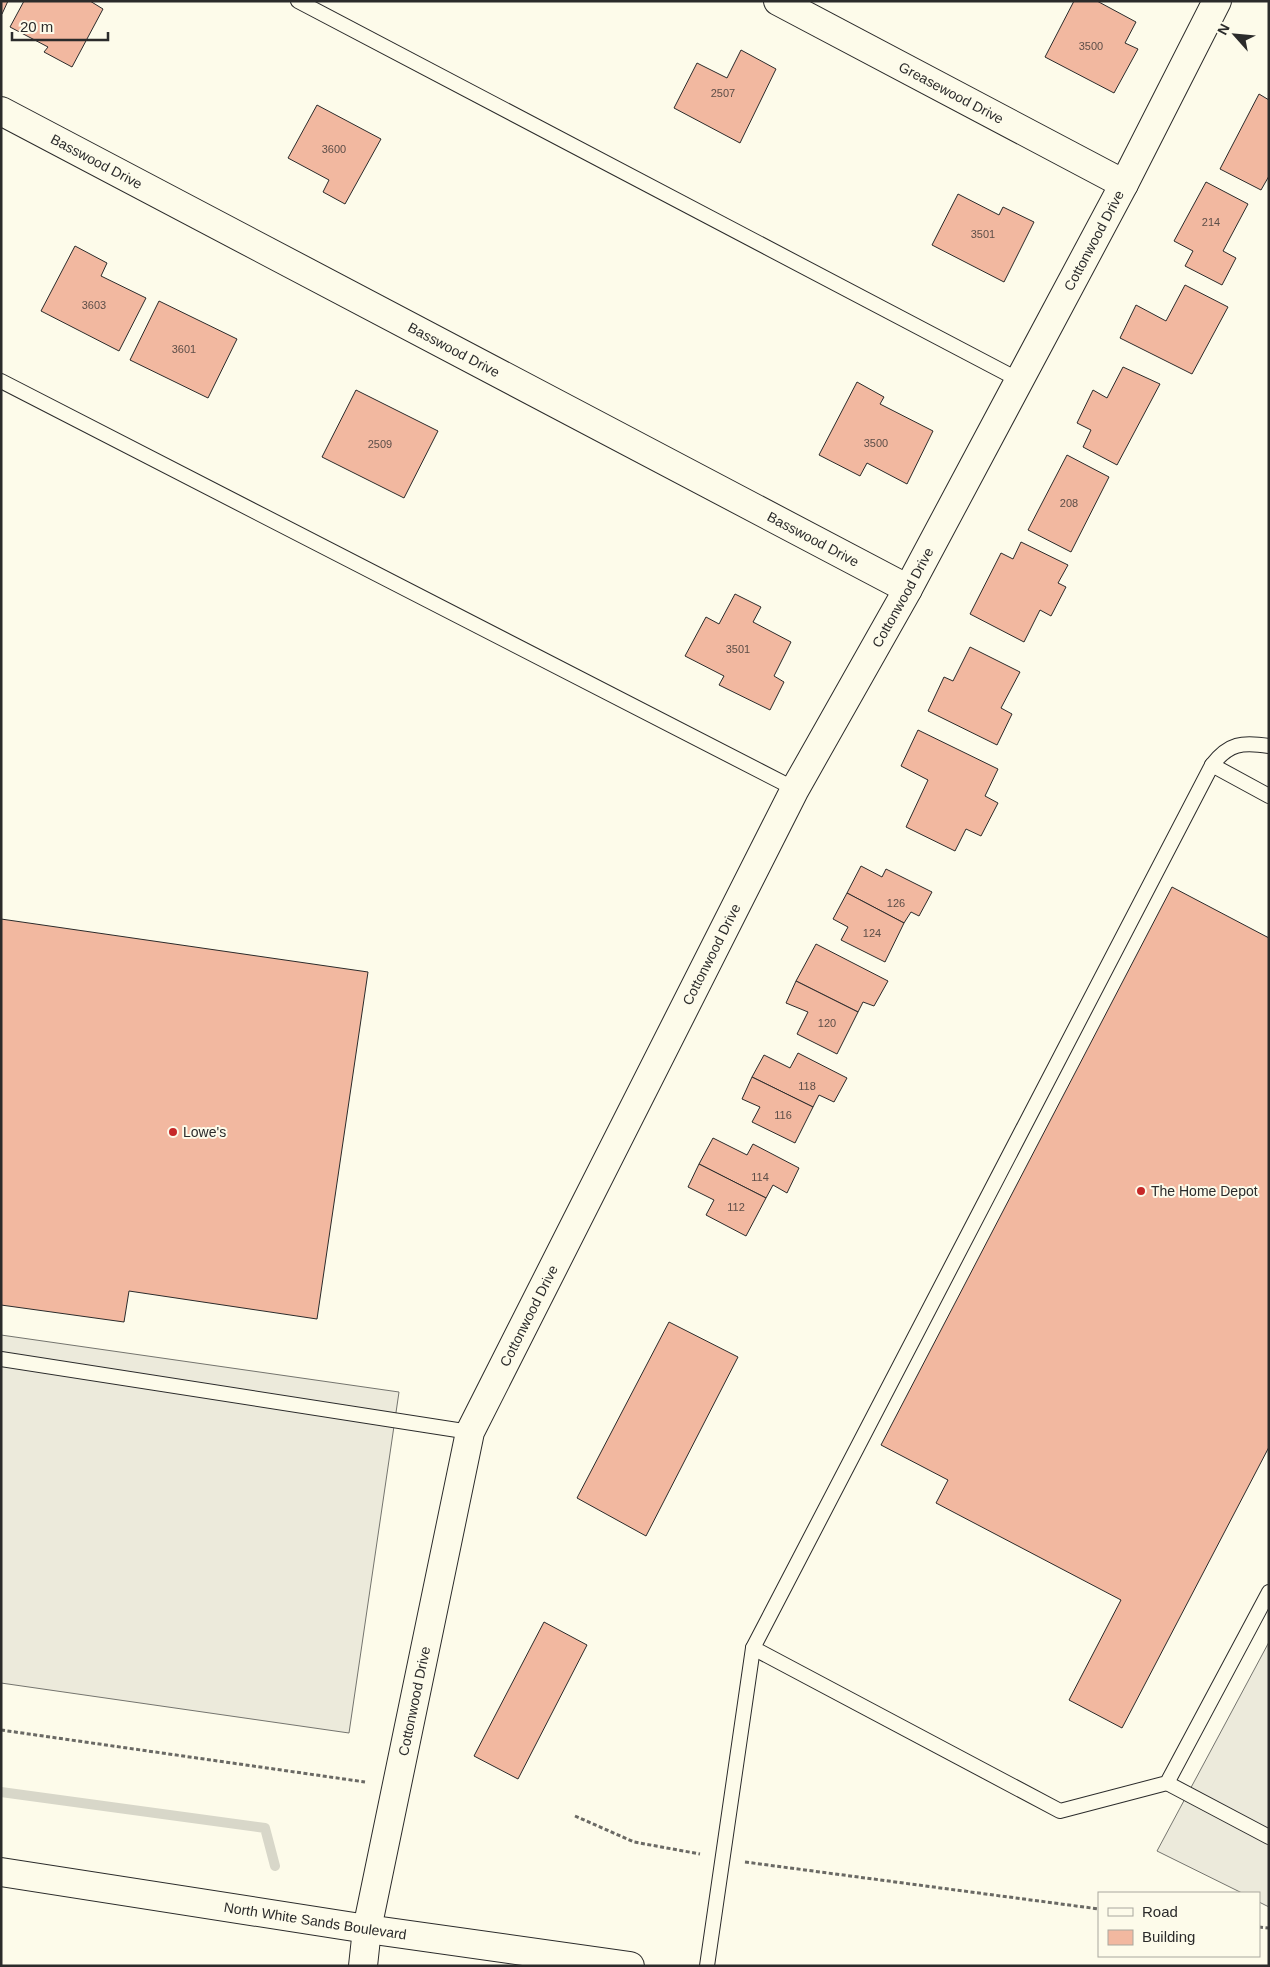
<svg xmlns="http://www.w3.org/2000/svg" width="1270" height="1967" font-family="Helvetica,sans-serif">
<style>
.parking{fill:#eceadb;stroke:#74746e}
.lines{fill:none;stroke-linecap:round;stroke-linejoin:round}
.stream{stroke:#d8d7c9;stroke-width:10}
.building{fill:#f2b8a0;stroke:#2b2b2b}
.lane-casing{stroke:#2b2b2b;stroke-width:16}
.street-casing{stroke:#2b2b2b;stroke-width:30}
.primary-casing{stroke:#2b2b2b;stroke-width:30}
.path{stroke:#6a6964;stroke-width:3;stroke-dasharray:4 2.5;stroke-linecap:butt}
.lane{stroke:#fdfbea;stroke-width:14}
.street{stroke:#fdfbea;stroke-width:28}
.primary{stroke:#fdfbea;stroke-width:28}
.poi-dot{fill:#c62828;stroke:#fdfbea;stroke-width:2}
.labels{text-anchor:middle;stroke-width:4;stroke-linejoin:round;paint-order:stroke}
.number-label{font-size:11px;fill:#5d4e48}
.street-label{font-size:14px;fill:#2b2b2b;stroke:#fdfbea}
.poi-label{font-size:14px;fill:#2b2b2b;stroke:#fdfbea;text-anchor:start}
</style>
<rect width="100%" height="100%" fill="#fdfbea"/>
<g class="parking">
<polygon points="1,1335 399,1392 349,1733 1,1683"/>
<polygon points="1269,1642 1269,1907 1259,1902 1259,1893 1242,1893 1157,1851"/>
</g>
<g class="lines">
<polyline class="stream" points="1,1792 265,1828 275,1866"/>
</g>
<g class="building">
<polygon points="1,1 8,1 2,14 1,14"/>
<polygon points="24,1 90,1 103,9 72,67 44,52 48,47 10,27"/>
<polygon points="1074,1 1097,1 1136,22 1125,43 1138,49 1114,93 1045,57"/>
<polygon points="741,50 776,69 740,143 674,108 697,63 727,78"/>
<polygon points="1259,94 1269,100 1269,176 1261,190 1220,169"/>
<polygon points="317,105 381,139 345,204 323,192 329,180 288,158"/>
<polygon points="1206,182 1248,204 1223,251 1236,258 1222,285 1185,266 1193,251 1174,241"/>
<polygon points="958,194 999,215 1003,207 1034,222 1004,282 932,245"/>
<polygon points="75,246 107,263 101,276 146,298 119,351 41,311"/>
<polygon points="1185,285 1228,307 1192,374 1120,338 1136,305 1166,321"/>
<polygon points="159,301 237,339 208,398 130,360"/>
<polygon points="1123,367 1160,384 1117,465 1083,447 1091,430 1077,423 1093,390 1107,398"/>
<polygon points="857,382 884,397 880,404 933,431 907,484 867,463 860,476 819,455"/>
<polygon points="356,390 438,431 404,498 322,457"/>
<polygon points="1067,455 1109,477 1071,552 1028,530"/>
<polygon points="1021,542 1068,565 1058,583 1066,587 1051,616 1040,610 1024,642 970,614 1001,553 1013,559"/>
<polygon points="735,594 761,607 753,622 791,642 774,676 784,682 770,710 719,685 724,676 685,656 706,617 719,624"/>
<polygon points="970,647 1020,672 1001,708 1012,714 997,745 928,711 944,677 953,681"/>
<polygon points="918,730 998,769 985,796 998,803 981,836 966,829 955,851 906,827 928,780 901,766"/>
<polygon points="861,866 882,877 886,869 932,892 919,916 911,912 904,923 847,893"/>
<polygon points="1172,887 1269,938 1269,1447 1122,1728 1069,1700 1121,1600 936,1503 948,1480 881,1445"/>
<polygon points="847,893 904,923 885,962 841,940 848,927 833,919"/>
<polygon points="1,919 368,972 317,1319 129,1291 124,1322 1,1305"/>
<polygon points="816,944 888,981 874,1006 863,1002 858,1012 796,981"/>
<polygon points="796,981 858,1012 837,1054 797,1034 808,1012 786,1003"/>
<polygon points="798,1053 847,1078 834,1102 819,1095 813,1107 752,1077 764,1055 790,1068"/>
<polygon points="752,1077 813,1107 795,1143 752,1122 760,1107 742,1099"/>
<polygon points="713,1138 747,1155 753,1144 799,1168 787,1193 773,1185 766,1198 699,1164"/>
<polygon points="699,1164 766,1198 746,1236 706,1215 714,1200 688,1187"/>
<polygon points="669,1322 738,1357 646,1536 577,1498"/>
<polygon points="544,1622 587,1645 518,1779 474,1756"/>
</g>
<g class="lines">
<defs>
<g id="lane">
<polyline points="298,1 1019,380"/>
<polyline points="1,381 795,789"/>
<path d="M 1212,765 C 1229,743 1242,742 1269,746"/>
<polyline points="1,1359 470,1432"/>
<polyline points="753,1648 1060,1811 1167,1783 1269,1592"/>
<polyline points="1167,1783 1269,1837"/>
<polyline points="707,1966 753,1648 1212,765 1269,796"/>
</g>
<g id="street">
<path id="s1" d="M 778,1 L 1124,184"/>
<path id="s2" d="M 1,111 L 908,589"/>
<path id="s3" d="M 363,1966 L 367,1929 L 470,1432 L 795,789 L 908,589 L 1124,184 L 1217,1"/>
</g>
<g id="primary">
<path id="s4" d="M 1,1872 L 367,1929 L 630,1966"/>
</g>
</defs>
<use href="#lane" class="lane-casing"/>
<use href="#street" class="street-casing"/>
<use href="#primary" class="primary-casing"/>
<g class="path">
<polyline points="1,1730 365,1782"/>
<polyline points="575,1816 634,1842 700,1854"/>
<polyline points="745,1862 1099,1909"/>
<polyline points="1259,1927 1269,1928"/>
</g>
<use href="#lane" class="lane"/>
<use href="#street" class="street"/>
<use href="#primary" class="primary"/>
</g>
<g class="poi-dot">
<circle cx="173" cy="1132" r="5"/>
<circle cx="1141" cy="1191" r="5"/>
</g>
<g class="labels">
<g class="number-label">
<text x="1091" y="50">3500</text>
<text x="723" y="97">2507</text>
<text x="334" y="153">3600</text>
<text x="1211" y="226">214</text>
<text x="983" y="238">3501</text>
<text x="94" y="309">3603</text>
<text x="184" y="353">3601</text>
<text x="876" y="447">3500</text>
<text x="380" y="448">2509</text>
<text x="1069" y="507">208</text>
<text x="738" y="653">3501</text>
<text x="896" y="907">126</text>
<text x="872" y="937">124</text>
<text x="827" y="1027">120</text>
<text x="807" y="1090">118</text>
<text x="783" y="1119">116</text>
<text x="760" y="1181">114</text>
<text x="736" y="1211">112</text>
</g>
<g class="street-label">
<text dy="5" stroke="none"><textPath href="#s1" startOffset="196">Greasewood Drive</textPath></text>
<text dy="5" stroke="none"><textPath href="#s2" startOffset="108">Basswood Drive</textPath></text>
<text dy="5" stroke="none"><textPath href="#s3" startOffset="1890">Cottonwood Drive</textPath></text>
<text dy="5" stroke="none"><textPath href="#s2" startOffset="512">Basswood Drive</textPath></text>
<text dy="5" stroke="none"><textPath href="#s2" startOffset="918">Basswood Drive</textPath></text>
<text dy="5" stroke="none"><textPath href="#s3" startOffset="1485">Cottonwood Drive</textPath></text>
<text dy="5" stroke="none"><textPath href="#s3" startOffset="1080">Cottonwood Drive</textPath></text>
<text dy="5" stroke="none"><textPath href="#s3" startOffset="675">Cottonwood Drive</textPath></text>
<text dy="5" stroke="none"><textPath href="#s3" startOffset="270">Cottonwood Drive</textPath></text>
<text dy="5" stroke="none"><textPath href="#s4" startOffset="318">North White Sands Boulevard</textPath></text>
</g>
<g class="poi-label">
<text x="183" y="1137">Lowe's</text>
<text x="1151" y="1196">The Home Depot</text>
</g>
</g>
<rect width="1270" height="1967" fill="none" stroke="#2b2b2b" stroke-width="5"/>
<rect x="1098" y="1892" width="162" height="65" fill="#fdfbea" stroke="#a9a89e"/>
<rect x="1108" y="1908" width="25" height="8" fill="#fdfbea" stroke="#a9a89e"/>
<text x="1142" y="1917" font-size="15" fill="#2b2b2b">Road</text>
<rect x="1108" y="1930" width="25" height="15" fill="#f2b8a0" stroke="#a9a89e"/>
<text x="1142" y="1942" font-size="15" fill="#2b2b2b">Building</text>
<g transform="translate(1235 35) rotate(297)" stroke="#fdfbea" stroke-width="4" paint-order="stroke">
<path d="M0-4L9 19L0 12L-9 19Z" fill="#2b2b2b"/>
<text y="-8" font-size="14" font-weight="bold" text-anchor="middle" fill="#2b2b2b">N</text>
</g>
<path d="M12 32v8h96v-8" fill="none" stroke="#2b2b2b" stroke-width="2.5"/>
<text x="20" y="32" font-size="15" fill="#2b2b2b" stroke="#fdfbea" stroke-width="4" paint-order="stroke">20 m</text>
</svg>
